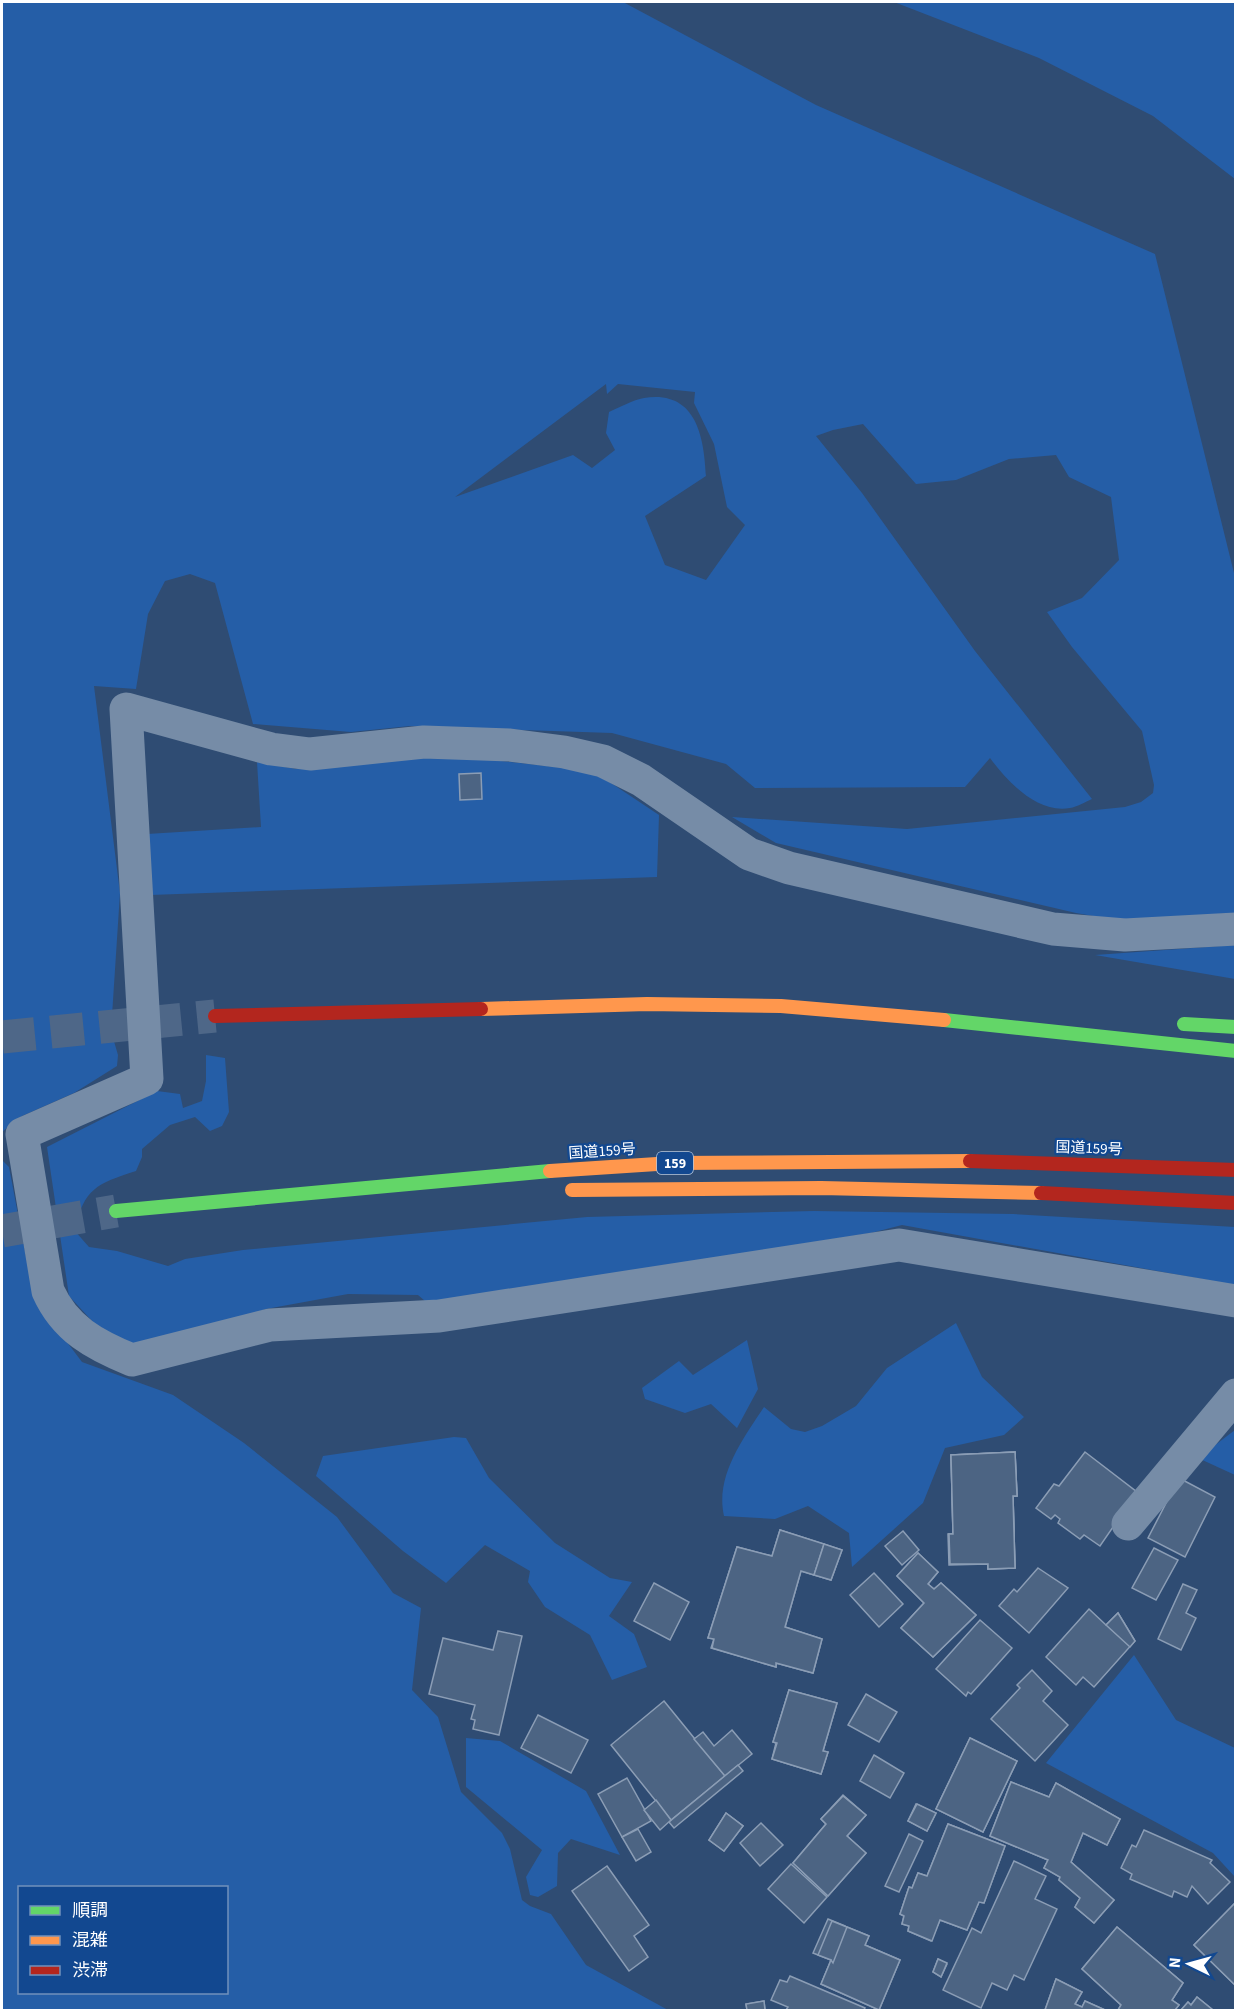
<svg xmlns="http://www.w3.org/2000/svg" width="1237" height="2012" font-family="'Source Sans 3','Noto Sans JP',sans-serif">
<style>
.green{fill:#255ea7;fill-rule:evenodd}
.building{fill:#4c6483;stroke:#8b9db5;stroke-width:1.5}
.lines{fill:none;stroke-linecap:round;stroke-linejoin:round}
.highway-tunnel{stroke:#4e6788;stroke-width:33;stroke-dasharray:33 16;stroke-linecap:butt}
.street{stroke:#768ca7;stroke-width:33}
.fast{stroke:#63d668;stroke-width:14}
.slow{stroke:#ff974d;stroke-width:14}
.jam{stroke:#b3261e;stroke-width:14}
.labels{text-anchor:middle;stroke-width:4.5;stroke-linejoin:round;paint-order:stroke}
.shield{fill:#124890;stroke:#b8c8de;stroke-width:1.5}
.shield-label{font-size:14px;font-weight:bold;fill:#fff}
.street-label{font-size:15px;fill:#fff;stroke:#124890}
</style>
<rect width="100%" height="100%" fill="#2f4c73"/>
<g class="green">
<path d="M 2,2 L 623,2 L 816,105 L 1155,254 L 1235,577 L 1235,913 L 1116,920 L 1076,913 L 776,843 L 732,817 L 907,829 L 1125,807 L 1141,802 L 1153,793 L 1154,785 L 1142,731 L 1072,647 L 1047,612 L 1082,598 L 1119,560 L 1111,497 L 1069,477 L 1056,455 L 1009,459 L 956,480 L 916,484 L 863,424 L 833,430 L 816,436 L 862,493 L 975,651 L 1092,799 C 1085,802 1077,807 1070,808 C 1037,814 1007,781 990,758 L 965,787 L 755,788 L 726,764 L 612,733 L 410,726 L 351,732 L 253,724 L 215,583 L 190,574 L 165,581 L 148,614 L 136,689 L 94,686 L 120,893 L 111,1031 L 118,1055 L 117,1066 L 74,1093 L 22,1116 L 2,1132 ZM 606,384 L 607,394 L 618,384 L 695,392 L 694,403 L 714,444 L 727,507 L 745,525 L 706,580 L 665,565 L 645,516 L 706,476 C 704,436 696,390 644,398 C 633,400 620,407 609,412 L 606,433 L 615,450 L 592,468 L 573,455 L 455,497 Z"/>
<polygon points="894,2 1235,2 1235,179 1153,116 1039,58"/>
<polygon points="457,756 583,770 602,777 659,815 657,877 150,895 147,834 261,827 257,762 296,769 359,760"/>
<polygon points="1235,945 1235,979 1095,955"/>
<path d="M 206,1055 L 225,1058 L 229,1112 L 222,1126 L 210,1131 L 195,1117 L 170,1125 L 142,1149 L 142,1157 L 136,1171 C 96,1184 85,1188 74,1230 L 89,1247 L 117,1251 L 168,1266 L 185,1259 L 243,1250 L 587,1217 L 814,1211 L 1013,1214 L 1235,1227 L 1235,1285 L 902,1225 L 871,1233 L 456,1300 L 425,1301 L 418,1295 L 348,1294 L 266,1309 L 212,1327 L 127,1347 L 94,1323 L 69,1296 L 47,1147 L 157,1091 L 180,1094 L 183,1108 L 202,1101 L 206,1081 Z"/>
<path d="M 2,1160 L 9,1167 L 30,1278 L 39,1305 L 82,1362 L 173,1395 L 244,1443 L 337,1517 L 393,1593 L 421,1608 L 412,1690 L 438,1717 L 461,1792 L 502,1833 L 510,1849 L 522,1900 L 530,1906 L 551,1914 L 586,1965 L 668,2010 L 2,2010 ZM 20,1888 L 226,1888 L 226,1992 L 20,1992 Z"/>
<path d="M 956,1323 L 982,1377 L 1024,1417 L 1004,1435 L 945,1448 L 923,1503 L 852,1567 L 849,1533 L 808,1506 L 775,1519 L 724,1516 C 715,1476 743,1439 764,1407 L 791,1429 L 805,1432 L 822,1426 L 856,1406 L 887,1368 Z"/>
<polygon points="747,1340 758,1389 737,1428 711,1404 685,1413 645,1399 642,1388 679,1361 693,1375"/>
<polygon points="1235,1430 1235,1475 1198,1458"/>
<polygon points="454,1437 466,1438 489,1478 555,1543 610,1578 632,1582 609,1616 634,1634 647,1667 612,1680 590,1635 545,1607 528,1582 530,1571 485,1545 446,1583 403,1551 316,1476 323,1456"/>
<polygon points="1134,1655 1176,1720 1235,1748 1235,1877 1213,1853 1046,1763"/>
<polygon points="466,1738 500,1741 586,1791 620,1855 571,1839 558,1853 557,1886 538,1897 530,1895 526,1877 542,1850 466,1787"/>
</g>
<g class="building">
<polygon points="481,773 482,799 460,800 459,774"/>
<polygon points="1015,1452 1017,1496 1013,1496 1015,1568 988,1569 988,1564 949,1565 948,1534 953,1534 951,1455"/>
<polygon points="1015,1452 1017,1496 1013,1496 1015,1568 988,1569 988,1564 950,1564 949,1534 953,1534 951,1455"/>
<polygon points="1015,1452 1017,1496 1013,1496 1015,1568 988,1569 988,1564 950,1564 949,1534 953,1534 951,1455"/>
<polygon points="1085,1452 1137,1492 1100,1546 1084,1535 1080,1539 1058,1523 1060,1519 1055,1515 1051,1519 1036,1508 1054,1484 1059,1486"/>
<polygon points="1179,1478 1215,1497 1185,1557 1148,1538"/>
<polygon points="780,1530 842,1550 831,1580 801,1571 785,1627 822,1639 813,1673 776,1663 776,1667 711,1648 714,1639 708,1638 737,1547 772,1556"/>
<polygon points="780,1530 824,1544 814,1575 801,1571 785,1627 822,1639 813,1673 776,1663 776,1667 712,1648 714,1639 708,1638 737,1547 772,1556"/>
<polygon points="903,1531 919,1550 902,1565 885,1546"/>
<polygon points="824,1544 842,1550 831,1580 814,1575"/>
<polygon points="1154,1548 1178,1560 1156,1600 1132,1588"/>
<polygon points="918,1553 938,1572 928,1584 934,1589 941,1583 976,1615 933,1657 901,1628 924,1603 897,1576"/>
<polygon points="918,1553 938,1572 928,1584 934,1589 941,1583 976,1615 933,1657 901,1628 924,1603 897,1576"/>
<polygon points="1038,1568 1068,1588 1029,1633 999,1606 1014,1589 1017,1592"/>
<polygon points="874,1573 903,1604 879,1627 850,1595"/>
<polygon points="654,1583 689,1602 670,1640 634,1621"/>
<polygon points="1183,1584 1197,1590 1186,1613 1196,1618 1181,1650 1158,1639"/>
<polygon points="1089,1609 1106,1625 1118,1613 1135,1641 1094,1687 1083,1677 1076,1685 1046,1657"/>
<polygon points="1118,1613 1135,1641 1130,1647 1106,1625"/>
<polygon points="980,1620 1012,1648 971,1694 968,1692 966,1696 936,1669"/>
<polygon points="498,1631 522,1636 499,1735 473,1729 475,1720 471,1719 475,1705 429,1694 443,1638 493,1650"/>
<polygon points="1032,1670 1052,1691 1043,1701 1068,1725 1035,1761 991,1719 1020,1688 1017,1685"/>
<polygon points="789,1690 837,1703 823,1751 828,1752 821,1774 772,1759 776,1743 773,1742"/>
<polygon points="789,1690 837,1703 823,1751 828,1752 821,1774 772,1759 777,1743 773,1742"/>
<polygon points="866,1694 897,1712 879,1742 848,1725"/>
<polygon points="664,1701 725,1776 671,1820 611,1745"/>
<polygon points="538,1715 588,1740 571,1773 521,1748"/>
<polygon points="732,1730 752,1754 725,1776 694,1739 703,1732 714,1746"/>
<polygon points="970,1738 1017,1761 983,1832 936,1809"/>
<polygon points="970,1738 1017,1761 983,1832 936,1809"/>
<polygon points="874,1755 904,1773 890,1798 860,1781"/>
<polygon points="738,1765 743,1771 674,1828 669,1822"/>
<polygon points="627,1778 651,1821 622,1837 598,1794"/>
<polygon points="1011,1782 1049,1797 1056,1783 1120,1819 1107,1845 1083,1833 1071,1862 1114,1900 1094,1923 1075,1907 1080,1898 1059,1880 1060,1877 1044,1868 1048,1860 990,1836"/>
<polygon points="1011,1782 1049,1797 1056,1783 1120,1819 1107,1845 1083,1833 1071,1862 1114,1900 1094,1923 1075,1907 1080,1898 1059,1880 1060,1877 1044,1868 1048,1860 990,1836"/>
<polygon points="843,1795 866,1815 847,1836 866,1853 828,1896 793,1863 826,1824 821,1819"/>
<polygon points="843,1796 866,1815 847,1836 866,1853 828,1896 793,1863 826,1824 821,1819"/>
<polygon points="656,1800 671,1820 660,1830 644,1810"/>
<polygon points="916,1804 936,1813 927,1831 908,1821"/>
<polygon points="917,1804 936,1813 927,1831 908,1821"/>
<polygon points="726,1813 743,1826 724,1851 709,1840"/>
<polygon points="726,1813 743,1826 724,1851 709,1840"/>
<polygon points="761,1823 783,1845 760,1866 740,1843"/>
<polygon points="948,1824 1005,1846 984,1903 979,1902 967,1930 940,1920 931,1941 908,1931 909,1926 902,1924 904,1916 900,1914 909,1887 912,1888 918,1873 927,1876"/>
<polygon points="948,1824 1005,1846 984,1903 979,1902 967,1930 940,1920 932,1941 908,1931 909,1926 902,1924 904,1916 900,1914 909,1887 912,1888 918,1873 927,1876"/>
<polygon points="638,1829 651,1852 636,1861 622,1837"/>
<polygon points="1144,1830 1212,1860 1210,1863 1230,1882 1208,1904 1192,1886 1187,1897 1174,1891 1172,1897 1130,1879 1132,1874 1121,1868 1132,1845 1136,1847"/>
<polygon points="909,1834 923,1841 899,1892 885,1886"/>
<polygon points="1014,1861 1046,1876 1035,1899 1057,1909 1024,1980 1014,1975 1007,1990 992,1983 981,2008 943,1990 972,1928 981,1933"/>
<polygon points="791,1864 827,1897 804,1923 768,1889"/>
<polygon points="607,1866 649,1925 634,1936 648,1957 629,1971 572,1891"/>
<polygon points="1235,1903 1236,1903 1236,1986 1194,1945"/>
<polygon points="1235,1903 1236,1903 1236,1986 1194,1945"/>
<polygon points="828,1919 845,1926 831,1960 813,1953"/>
<polygon points="832,1921 869,1936 865,1945 900,1960 879,2010 821,1984 831,1960 818,1955"/>
<polygon points="847,1927 869,1936 865,1945 900,1960 879,2010 821,1984 831,1960 833,1963"/>
<polygon points="1117,1927 1183,1983 1172,2000 1179,2005 1175,2010 1118,2010 1121,2005 1082,1969"/>
<polygon points="1117,1927 1183,1983 1172,2000 1179,2005 1175,2010 1118,2010 1121,2005 1082,1969"/>
<polygon points="938,1959 947,1964 941,1977 933,1972"/>
<polygon points="938,1959 947,1963 941,1977 933,1972"/>
<polygon points="790,1976 865,2008 864,2010 786,2010 788,2007 771,2000 780,1980 787,1982"/>
<polygon points="1056,1979 1082,1992 1075,2004 1082,2007 1085,2001 1105,2010 1045,2010"/>
<polygon points="1056,1979 1082,1992 1075,2004 1082,2007 1085,2001 1105,2010 1045,2010"/>
<polygon points="1197,1997 1213,2010 1181,2010 1188,2002 1191,2005"/>
<polygon points="1197,1997 1213,2010 1181,2010 1188,2002 1191,2005"/>
<polygon points="764,2001 765,2010 747,2010 746,2004"/>
<polygon points="764,2001 765,2010 747,2010 746,2004"/>
</g>
<g class="lines">
<g class="highway-tunnel">
<polyline points="2,1037 215,1016"/>
<polyline points="2,1231 116,1211"/>
</g>
<g class="street">
<path d="M 1236,929 L 1125,935 L 1053,929 L 789,868 L 749,854 L 641,780 L 603,761 L 564,752 L 510,745 L 424,742 L 310,754 L 271,749 L 126,709 L 147,1079 L 22,1134 L 48,1291 C 65,1329 95,1345 132,1360 L 270,1325 L 439,1316 L 899,1245 L 1236,1301"/>
<polyline points="1128,1524 1236,1395"/>
</g>
<g class="fast">
<polyline points="944,1020 1236,1051"/>
<polyline points="1184,1024 1236,1027"/>
<polyline points="116,1211 550,1171"/>
</g>
<g class="slow">
<polyline points="481,1009 647,1004 781,1006 944,1020"/>
<polyline points="550,1171 672,1163 970,1161"/>
<polyline points="572,1190 821,1188 1041,1193"/>
</g>
<g class="jam">
<polyline points="215,1016 481,1009"/>
<polyline points="970,1161 1236,1170"/>
<polyline points="1041,1193 1236,1203"/>
</g>
</g>
<g class="labels">
<rect class="shield" x="657" y="1152" width="36" height="22" rx="4.5"/>
<g class="shield-label">
<text x="675" y="1168">159</text>
</g>
<g class="street-label">
<text transform="translate(1089 1148) rotate(2)" y="5">国道159号</text>
<text transform="translate(602 1151) rotate(-4)" y="5">国道159号</text>
</g>
</g>
<rect width="1237" height="2012" fill="none" stroke="#ffffff" stroke-width="6"/>
<rect x="18" y="1886" width="210" height="108" fill="#124890" stroke="#7191bc" stroke-width="1.5"/>
<rect x="30" y="1906" width="30" height="9" fill="#63d668" stroke="#7191bc" stroke-width="1.5"/>
<text x="72" y="1916" font-size="18" fill="#ffffff">順調</text>
<rect x="30" y="1936" width="30" height="9" fill="#ff974d" stroke="#7191bc" stroke-width="1.5"/>
<text x="72" y="1946" font-size="18" fill="#ffffff">混雑</text>
<rect x="30" y="1966" width="30" height="9" fill="#b3261e" stroke="#7191bc" stroke-width="1.5"/>
<text x="72" y="1976" font-size="18" fill="#ffffff">渋滞</text>
<g transform="translate(1189 1964) rotate(275)" stroke="#124890" stroke-width="4.5" paint-order="stroke">
<path d="M0-4.5L10 22L0 15L-10 22Z" fill="#ffffff"/>
<text y="-9" font-size="16" font-weight="bold" text-anchor="middle" fill="#ffffff">N</text>
</g>
</svg>
